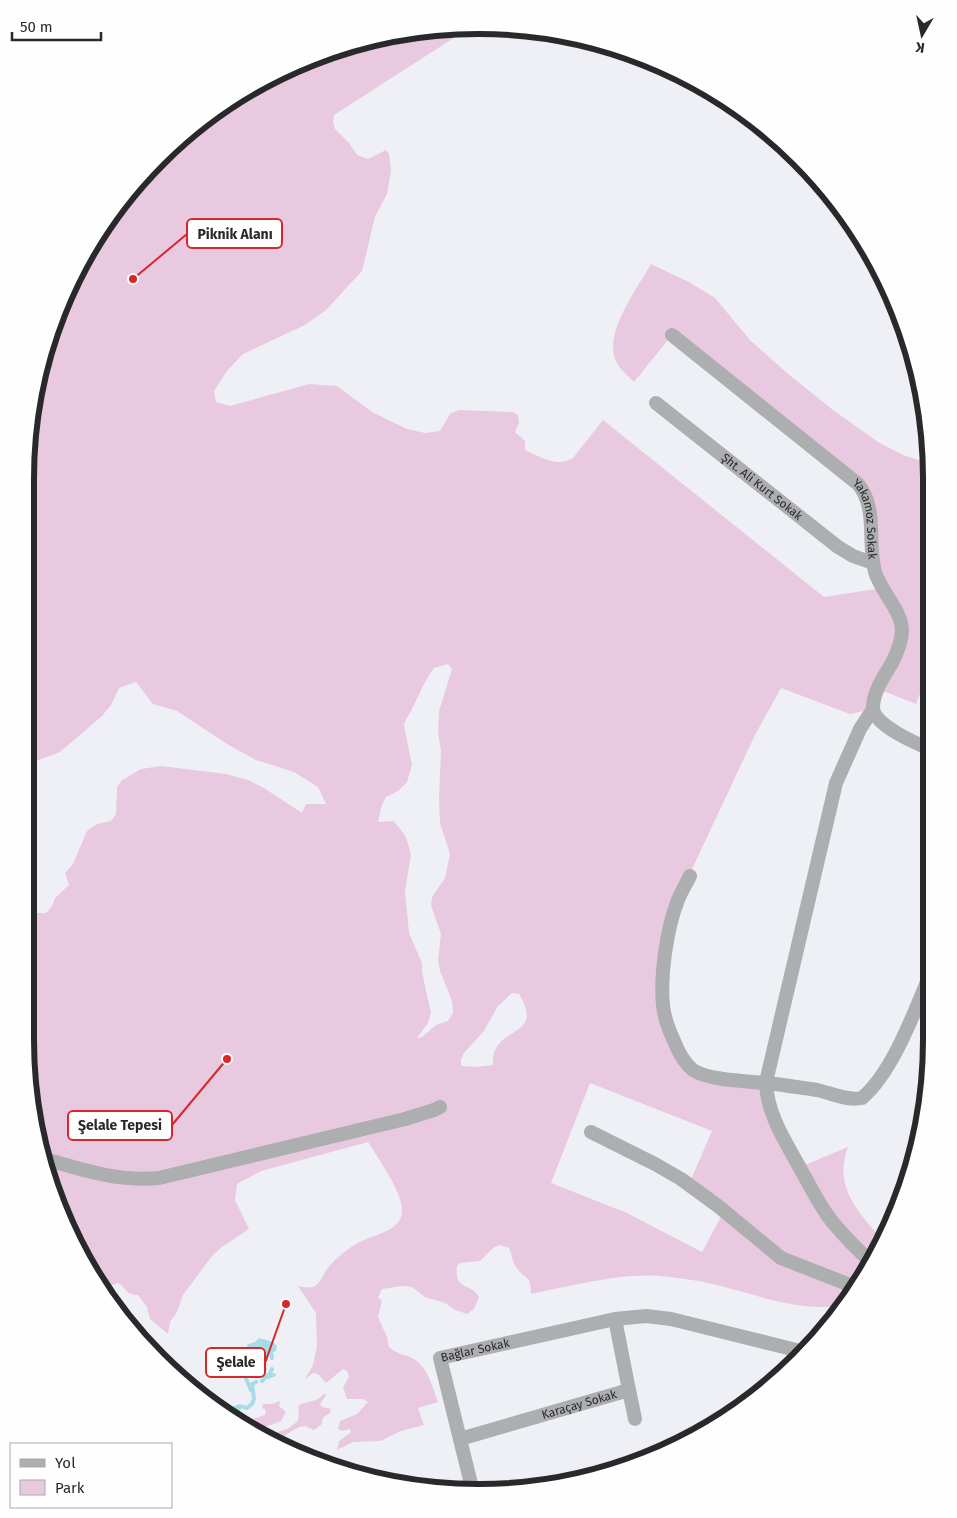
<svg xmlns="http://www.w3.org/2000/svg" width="957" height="1518" font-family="'Fira Sans',sans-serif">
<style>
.green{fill:#e8c9e0;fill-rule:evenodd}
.water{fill:#a6dbe8}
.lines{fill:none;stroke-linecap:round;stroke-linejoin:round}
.stream{stroke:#a6dbe8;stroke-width:4}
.minor{stroke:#acaeaf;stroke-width:14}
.labels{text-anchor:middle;stroke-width:5;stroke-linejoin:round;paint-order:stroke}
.street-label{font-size:12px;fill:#29292b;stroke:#fefeff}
.rim{fill:none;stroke:#29292b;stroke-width:6}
.leader{fill:none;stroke:#d62828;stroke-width:2}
.callout-dot{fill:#d62828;stroke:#fefeff;stroke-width:2}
.callout{fill:#fefeff;stroke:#d62828;stroke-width:2}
.callout-label{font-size:14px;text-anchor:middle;font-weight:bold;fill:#29292b}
</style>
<rect width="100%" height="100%" fill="#eff0f6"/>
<g class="green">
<path d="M 453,28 L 460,34 L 334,115 L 333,122 L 335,129 L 349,143 L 357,155 L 368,159 L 386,150 L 389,154 L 391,171 L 387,194 L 375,217 L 362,271 L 326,310 L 305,325 L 243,354 L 227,371 L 214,391 L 216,402 L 230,406 L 309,384 L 337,386 L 372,412 L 407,429 L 425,433 L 440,431 L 450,414 L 459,410 L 513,412 L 518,415 L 519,423 L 515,432 L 525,441 L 525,450 C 541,457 557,468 573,458 L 603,420 L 824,597 L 882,588 L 868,499 L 672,335 L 634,382 C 628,376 619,369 616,361 C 603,333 637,289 651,264 L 689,282 L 715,298 L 750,340 L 787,373 L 833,410 L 878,442 L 903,455 L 931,464 L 930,676 L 927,676 L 916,704 L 878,689 L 873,709 L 850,714 L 781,688 L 755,735 L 678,899 L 663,1006 L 694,1070 L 766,1082 L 800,1167 L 848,1147 C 833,1187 858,1211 882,1240 L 844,1305 C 801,1313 754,1294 713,1284 C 696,1280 677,1278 660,1276 C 620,1273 571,1286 531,1294 C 531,1273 524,1280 516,1267 C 512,1262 512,1254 509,1248 L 500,1245 L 493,1248 L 480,1261 L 460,1263 L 457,1266 C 454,1292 471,1282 479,1297 L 474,1309 L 467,1314 L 455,1310 L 445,1303 L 425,1297 L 412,1287 L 402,1286 L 382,1289 L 378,1297 L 382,1301 L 378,1317 L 387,1337 L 389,1347 C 397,1355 406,1354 414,1359 C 428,1368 433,1388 438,1402 L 418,1408 L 424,1425 L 401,1431 L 380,1441 L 353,1442 L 337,1450 L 339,1441 L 351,1432 L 350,1429 L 342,1431 L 338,1429 L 340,1421 L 357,1414 L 368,1402 L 363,1399 L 347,1399 L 343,1387 L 349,1377 L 347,1371 L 343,1369 L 326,1383 L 318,1374 L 313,1373 L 305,1379 L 313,1365 L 317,1346 L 316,1313 L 298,1286 C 303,1287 309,1288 313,1287 C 319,1285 322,1277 325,1272 C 331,1262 346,1250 356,1244 C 370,1235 403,1232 402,1210 C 402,1192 378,1158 368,1142 L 261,1171 L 237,1184 L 235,1200 L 249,1229 L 222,1247 L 212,1256 L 183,1295 L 177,1312 L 170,1322 L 168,1334 L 150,1319 L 147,1307 L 138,1295 C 125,1295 127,1288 118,1283 L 100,1289 L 49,1185 L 25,1039 L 26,909 L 30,913 L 46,913 L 52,906 L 55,898 L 69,885 L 65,873 L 73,864 L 87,831 L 97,824 L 111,821 L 116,814 L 117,787 L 122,780 L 141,769 L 161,766 L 226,774 L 248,780 L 264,788 L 302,813 L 306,804 L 326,804 L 318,787 L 294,772 L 256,760 L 227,744 L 177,711 L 153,704 L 136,682 L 119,688 L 111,705 L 102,716 L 60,752 L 36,761 L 27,761 L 29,420 L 59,305 L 119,202 L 180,137 L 252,86 L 333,49 L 420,29 ZM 448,664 L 452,669 L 439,711 L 438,733 L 441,750 L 439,799 L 440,823 L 450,854 L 445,878 L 432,897 L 431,905 L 441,934 L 438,960 L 440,971 L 452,1001 L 453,1013 L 448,1021 L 436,1025 L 422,1037 L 417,1038 L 428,1023 L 431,1013 L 422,972 L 422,963 L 409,933 L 405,891 L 411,854 L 406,837 L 394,821 L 378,822 L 382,805 L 386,797 L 398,791 L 407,782 L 412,765 L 404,725 C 406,718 410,714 413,707 C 420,693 425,680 434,668 ZM 512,993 L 519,994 C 547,1040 490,1024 493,1065 L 476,1067 L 461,1066 L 461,1060 L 464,1053 L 484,1031 L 498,1006 ZM 590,1083 L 712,1131 L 689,1184 L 724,1211 L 702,1252 L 627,1213 L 551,1183 Z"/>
<path d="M 324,1394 L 326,1395 L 320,1404 L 322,1407 L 331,1409 L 330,1413 C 324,1417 322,1416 322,1424 L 314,1430 L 305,1426 L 299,1427 L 285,1435 L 283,1443 L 273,1437 C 277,1431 281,1431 287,1429 C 291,1427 293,1424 297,1422 C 301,1415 297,1411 299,1405 C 309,1400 316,1403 324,1394 Z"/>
<path d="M 280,1401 L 279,1406 L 286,1412 L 281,1421 C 267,1426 262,1431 247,1423 L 253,1419 L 265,1415 L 266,1410 L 262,1408 L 263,1404 L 272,1404 Z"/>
</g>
<g class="water">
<polygon points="259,1338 273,1342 277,1346 276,1351 268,1355 258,1350 255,1342"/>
<path d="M 238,1354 C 251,1355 257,1367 267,1374 L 275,1373 L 276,1376 L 268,1379 C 257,1378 247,1362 237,1357 Z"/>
</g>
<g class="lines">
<g class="stream">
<polyline points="249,1346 256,1344"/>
<polyline points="250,1350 256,1348"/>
<polyline points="253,1352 258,1350"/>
<polyline points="271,1353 272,1358"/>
<polyline points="238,1354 241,1349"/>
<polyline points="244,1356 247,1352"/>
<polyline points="250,1359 256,1355"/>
<polyline points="266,1359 267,1354"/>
<polyline points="254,1361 261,1351"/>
<polyline points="258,1364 261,1363"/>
<polyline points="240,1365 242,1360"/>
<polyline points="245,1367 246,1364"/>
<polyline points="261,1369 263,1367"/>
<polyline points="252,1371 253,1369"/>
<polyline points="243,1372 251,1390"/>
<polyline points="263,1372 265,1369"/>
<polyline points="255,1375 257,1373"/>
<polyline points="269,1375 272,1369"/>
<polyline points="262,1381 264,1379"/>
<path d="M 231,1415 L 232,1410 C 237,1405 240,1406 247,1408 L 252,1404 L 254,1399 L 252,1384 L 256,1382"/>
<polyline points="233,1415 240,1407"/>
</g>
<g class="minor">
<path id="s1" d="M 672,335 L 858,484 C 878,508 867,542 875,572 C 881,592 901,609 902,630 C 902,642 897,653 892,663 C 884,676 873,692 873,708 C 874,725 915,743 930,749"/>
<path id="s2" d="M 656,403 L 838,547 L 853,556 L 873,563"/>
<path d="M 690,876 C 686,884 681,892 678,900 C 667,927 660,976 663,1005 C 664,1018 669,1030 674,1041 C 678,1051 684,1063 693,1070 C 711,1082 760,1081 783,1085 C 794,1087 806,1088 817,1090 C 831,1093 847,1101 862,1098 C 892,1073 914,1013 929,977"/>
<polyline points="591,1132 655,1164 681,1179 718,1206 781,1258 855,1287"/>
<path d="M 45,1159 C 83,1170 119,1182 159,1178 L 405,1119 L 434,1110 L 440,1107"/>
<path d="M 870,1261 C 858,1250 846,1238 835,1225 C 821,1209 812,1189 801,1170 C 786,1142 767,1115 766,1082 L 836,783 L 860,729 L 873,709"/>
<polyline points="629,1390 635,1419"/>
<path id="s3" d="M 460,1439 L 629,1390 L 615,1319"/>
<path id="s4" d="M 473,1492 L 440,1358 L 615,1319 L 646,1316 L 671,1319 L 800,1351"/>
</g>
</g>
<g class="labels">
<g class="street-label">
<text dy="4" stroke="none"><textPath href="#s2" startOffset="135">Şht. Ali Kurt Sokak</textPath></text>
<text dy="4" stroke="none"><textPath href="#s1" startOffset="275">Yakamoz Sokak</textPath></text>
<text dy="4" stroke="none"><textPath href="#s4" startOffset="174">Bağlar Sokak</textPath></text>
<text dy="4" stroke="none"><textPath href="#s3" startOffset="124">Karaçay Sokak</textPath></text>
</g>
</g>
<path d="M0 0H957V1518H0ZM478 34H479A444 444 0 0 1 923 478V1040A444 444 0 0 1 479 1484H478A444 444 0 0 1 34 1040V478A444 444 0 0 1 478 34Z" fill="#fefeff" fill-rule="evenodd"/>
<path class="rim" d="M478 34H479A444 444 0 0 1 923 478V1040A444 444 0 0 1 479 1484H478A444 444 0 0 1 34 1040V478A444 444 0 0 1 478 34Z"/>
<path class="leader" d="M133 279L187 234M227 1059L172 1125M286 1304L265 1363"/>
<g class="callout-dot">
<circle cx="133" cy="279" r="5"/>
<circle cx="227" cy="1059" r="5"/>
<circle cx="286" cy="1304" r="5"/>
</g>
<g class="callout">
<rect x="187" y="219" width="95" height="29" rx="5"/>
<rect x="68" y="1111" width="104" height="29" rx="5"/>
<rect x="206" y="1348" width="59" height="29" rx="5"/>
</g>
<g class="callout-label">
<text x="235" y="239">Piknik Alanı</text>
<text x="120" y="1130">Şelale Tepesi</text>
<text x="236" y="1367">Şelale</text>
</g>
<rect x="10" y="1443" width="162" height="65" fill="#fefeff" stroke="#a9a9aa"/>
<rect x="20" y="1459" width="25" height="8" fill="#acaeaf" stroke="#a9a9aa"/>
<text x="55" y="1468" font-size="15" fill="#29292b">Yol</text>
<rect x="20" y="1480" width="25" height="15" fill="#e8c9e0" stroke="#a9a9aa"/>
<text x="55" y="1493" font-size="15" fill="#29292b">Park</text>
<g transform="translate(922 35) rotate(189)" stroke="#fefeff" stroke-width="4" paint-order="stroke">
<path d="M0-4L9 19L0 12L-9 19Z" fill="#29292b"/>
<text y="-8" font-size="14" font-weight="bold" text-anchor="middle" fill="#29292b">K</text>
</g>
<path d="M12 32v8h89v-8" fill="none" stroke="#29292b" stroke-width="2.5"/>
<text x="20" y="32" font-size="15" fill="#29292b" stroke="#fefeff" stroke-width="4" paint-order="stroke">50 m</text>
</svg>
